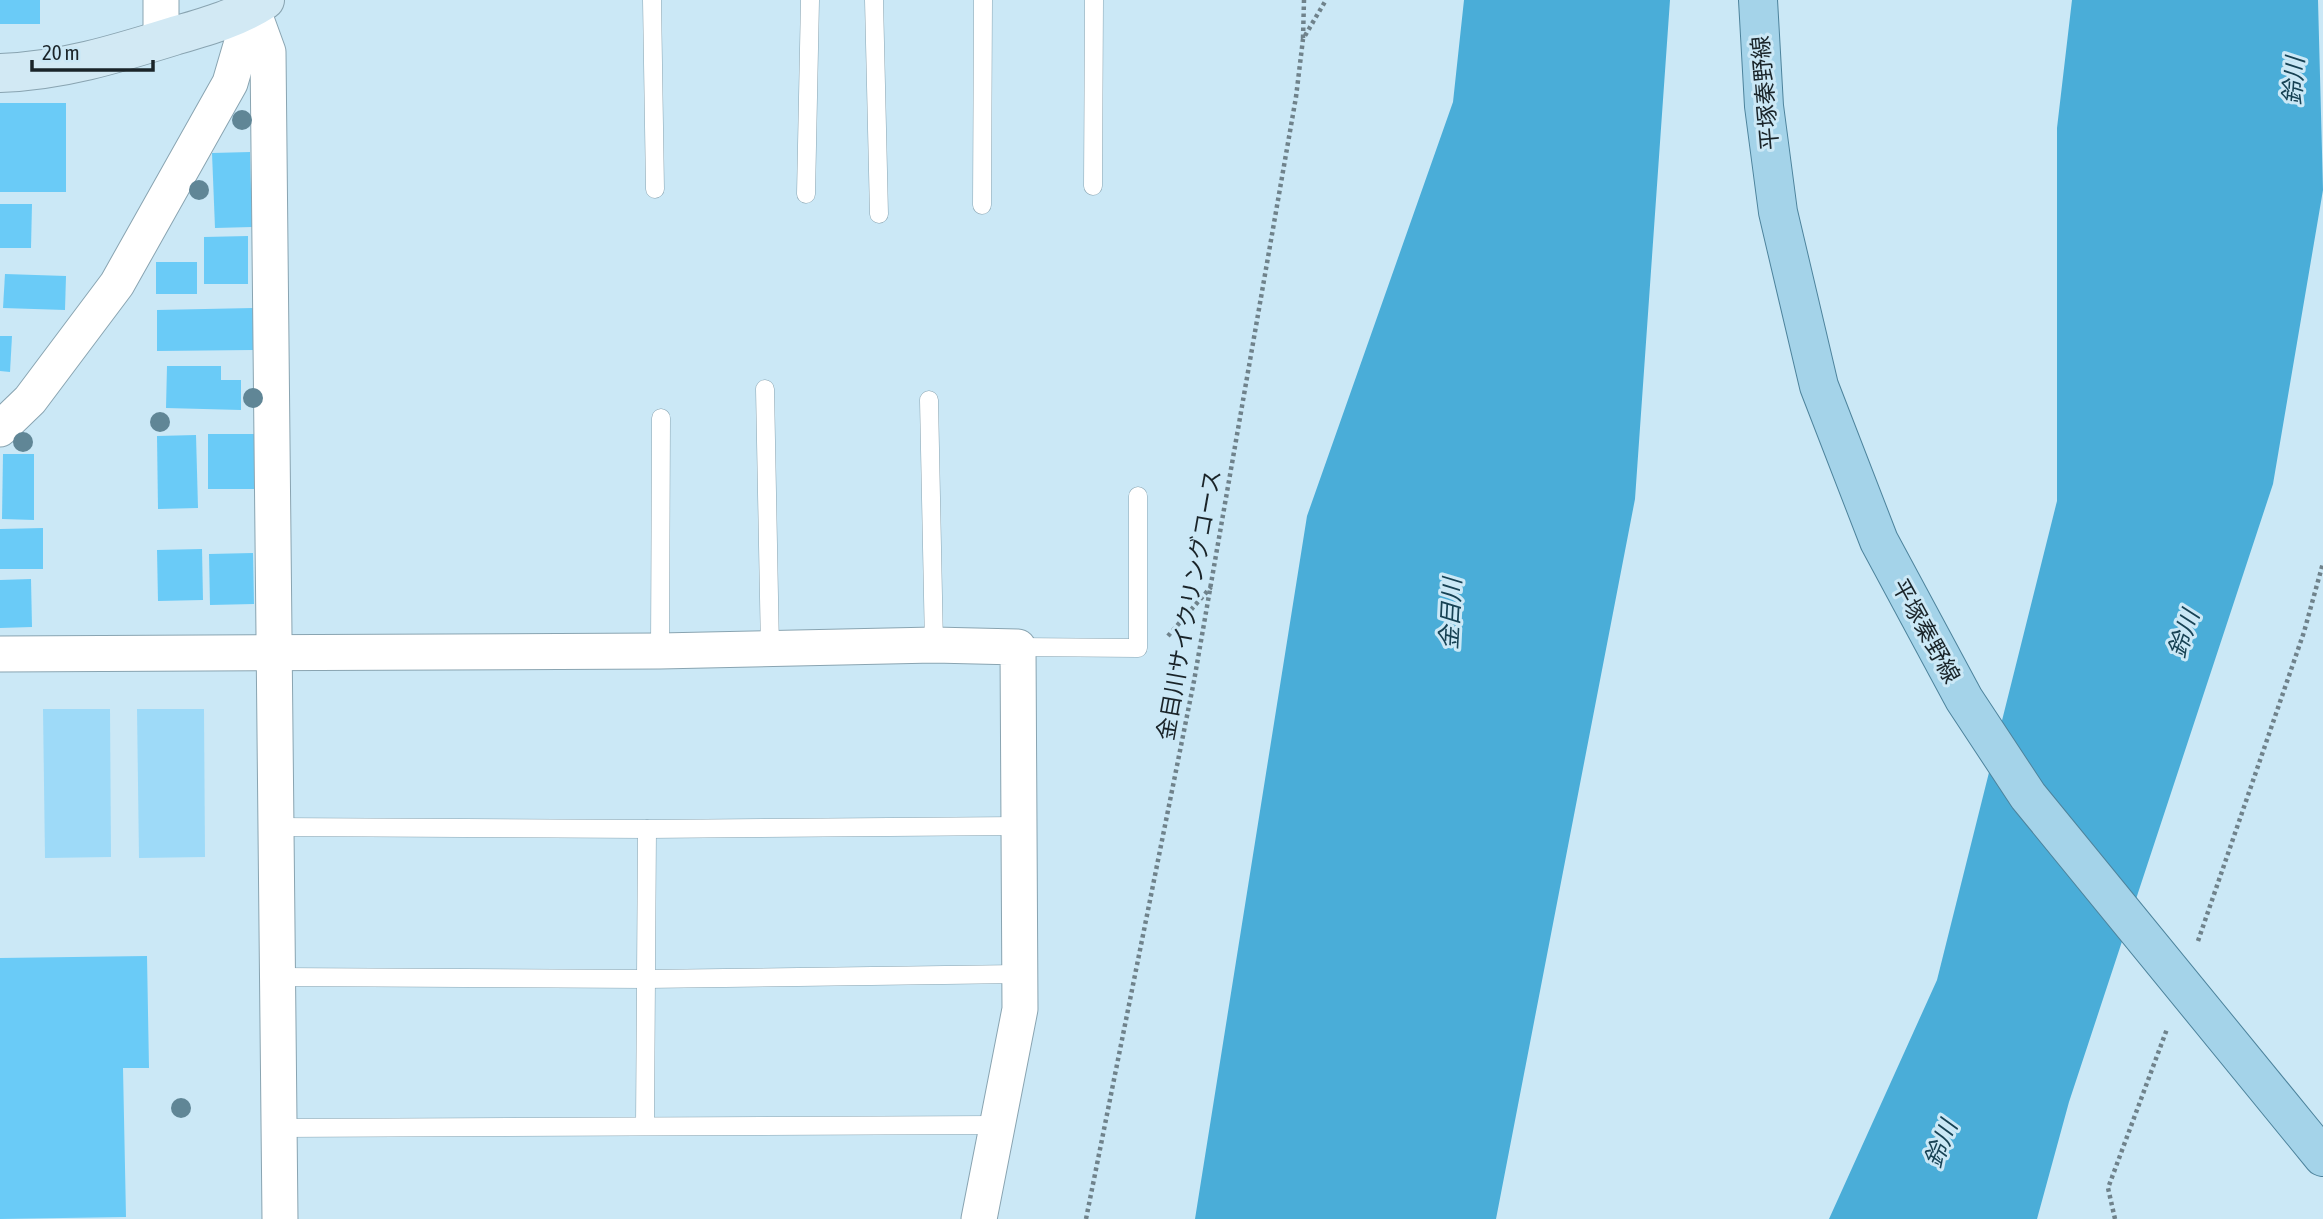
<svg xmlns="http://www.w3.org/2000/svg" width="2323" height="1219" font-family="'Asap Condensed','Noto Sans JP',sans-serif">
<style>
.green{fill:#9edaf8}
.water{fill:#4aadd8}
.building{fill:#6acbf7}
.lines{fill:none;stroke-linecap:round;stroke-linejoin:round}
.lane-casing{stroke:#89a4b1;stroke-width:19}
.street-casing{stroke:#89a4b1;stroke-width:37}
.secondary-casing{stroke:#89a4b1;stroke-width:40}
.primary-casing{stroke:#4d839c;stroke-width:40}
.path{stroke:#6f828b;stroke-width:4.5;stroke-dasharray:3.5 3.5;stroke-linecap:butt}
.lane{stroke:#fff;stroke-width:18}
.street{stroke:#fff;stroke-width:35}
.secondary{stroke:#d2e9f4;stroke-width:38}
.primary{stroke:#a4d3e9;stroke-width:38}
.tree{fill:#608696}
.labels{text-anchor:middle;stroke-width:6;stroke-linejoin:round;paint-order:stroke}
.street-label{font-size:23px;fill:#1a2429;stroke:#cbe8f6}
.water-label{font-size:24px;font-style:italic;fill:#174254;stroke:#cbe8f6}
</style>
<rect width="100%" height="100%" fill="#cbe8f6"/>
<g class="green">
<polygon points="43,709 110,709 111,857 45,858"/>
<polygon points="137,709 204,709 205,857 139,858"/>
</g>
<g class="water">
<polygon points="1464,0 1670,0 1635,499 1496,1219 1195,1219 1307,516 1453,102"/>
<polygon points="2072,0 2318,0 2323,190 2273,484 2069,1102 2037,1219 1829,1219 1937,980 2057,501 2057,128"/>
</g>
<g class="building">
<rect x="0" y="0" width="40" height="24"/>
<rect x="0" y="103" width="66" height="89"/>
<polygon points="250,152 252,227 215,228 212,153"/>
<polygon points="0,204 32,204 31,248 0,248"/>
<polygon points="248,236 248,284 204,284 204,237"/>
<rect x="156" y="262" width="41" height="32"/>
<polygon points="5,274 66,276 65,310 3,308"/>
<polygon points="253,308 253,350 157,351 157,310"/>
<polygon points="0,336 12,336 10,372 0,371"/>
<polygon points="167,366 221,366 221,380 241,380 241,410 166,408"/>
<rect x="208" y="434" width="46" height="55"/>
<polygon points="196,435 198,508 158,509 157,436"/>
<polygon points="3,454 34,454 34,520 2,519"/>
<polygon points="43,528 43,569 0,569 0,529"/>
<polygon points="202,549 203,600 158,601 157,550"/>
<polygon points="253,553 254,604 210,605 209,554"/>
<polygon points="31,579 32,627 0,628 0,580"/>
<polygon points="147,956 149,1068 123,1068 126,1217 0,1219 0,958"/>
</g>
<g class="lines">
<defs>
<g id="lane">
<polyline points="652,0 655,189"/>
<polyline points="874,0 879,214"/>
<polyline points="1093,186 1094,0"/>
<polyline points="806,194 810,0"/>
<polyline points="982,205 983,0"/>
<polyline points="765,389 770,649"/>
<polyline points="929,400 934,645"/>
<polyline points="1018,647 1138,648 1138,496"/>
<polyline points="660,651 661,418"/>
<polyline points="275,827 647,829 1018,826"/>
<polyline points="279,977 646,979 1021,974"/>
<polyline points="645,1125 647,829"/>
<polyline points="277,1128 996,1125"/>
</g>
<g id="street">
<polyline points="161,0 161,40"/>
<polyline points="252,8 268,52 280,1219"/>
<polyline points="0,429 30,400 117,284 230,83 252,8"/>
<polyline points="0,654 660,651 934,645 1018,647 1020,1009 979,1219"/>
</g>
<path id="secondary" d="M 0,73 C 61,71 116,54 174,36 C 205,27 238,18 265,0"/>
<polyline id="primary" points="1758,0 1764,106 1778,212 1819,386 1879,541 1964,699 2028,796 2323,1157"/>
</defs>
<use href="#lane" class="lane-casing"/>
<use href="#street" class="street-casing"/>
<use href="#secondary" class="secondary-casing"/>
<use href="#primary" class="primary-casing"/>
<g class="path">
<polyline points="1303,38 1304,0"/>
<polyline points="1168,636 1211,587"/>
<polyline points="2198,941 2304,632 2323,563"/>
<polyline points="1086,1219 1194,681 1296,97 1303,39 1326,0"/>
<polyline points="2115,1219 2108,1188 2167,1029"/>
</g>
<use href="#lane" class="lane"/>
<use href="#street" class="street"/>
<use href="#secondary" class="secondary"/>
<use href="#primary" class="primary"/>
</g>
<g class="tree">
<circle cx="242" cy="120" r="10"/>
<circle cx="199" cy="190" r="10"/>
<circle cx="253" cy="398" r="10"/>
<circle cx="160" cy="422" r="10"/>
<circle cx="23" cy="442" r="10"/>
<circle cx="181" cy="1108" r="10"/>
</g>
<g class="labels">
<g class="street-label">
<text transform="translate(1765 93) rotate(-95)" y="8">平塚秦野線</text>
<text transform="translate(1189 605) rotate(-80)" y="8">金目川サイクリングコース</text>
<text transform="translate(1926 631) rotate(61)" y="8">平塚秦野線</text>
</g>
<g class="water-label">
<text transform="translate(2294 81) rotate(-86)" y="8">鈴川</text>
<text transform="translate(1451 614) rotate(-87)" y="8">金目川</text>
<text transform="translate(2184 634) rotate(-71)" y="8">鈴川</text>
<text transform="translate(1941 1144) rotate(-68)" y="8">鈴川</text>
</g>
</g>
<path d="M32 60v10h121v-10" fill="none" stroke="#1a2429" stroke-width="3.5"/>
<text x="42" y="60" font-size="21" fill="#1a2429" stroke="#cbe8f6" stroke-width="5" paint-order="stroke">20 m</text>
</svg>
